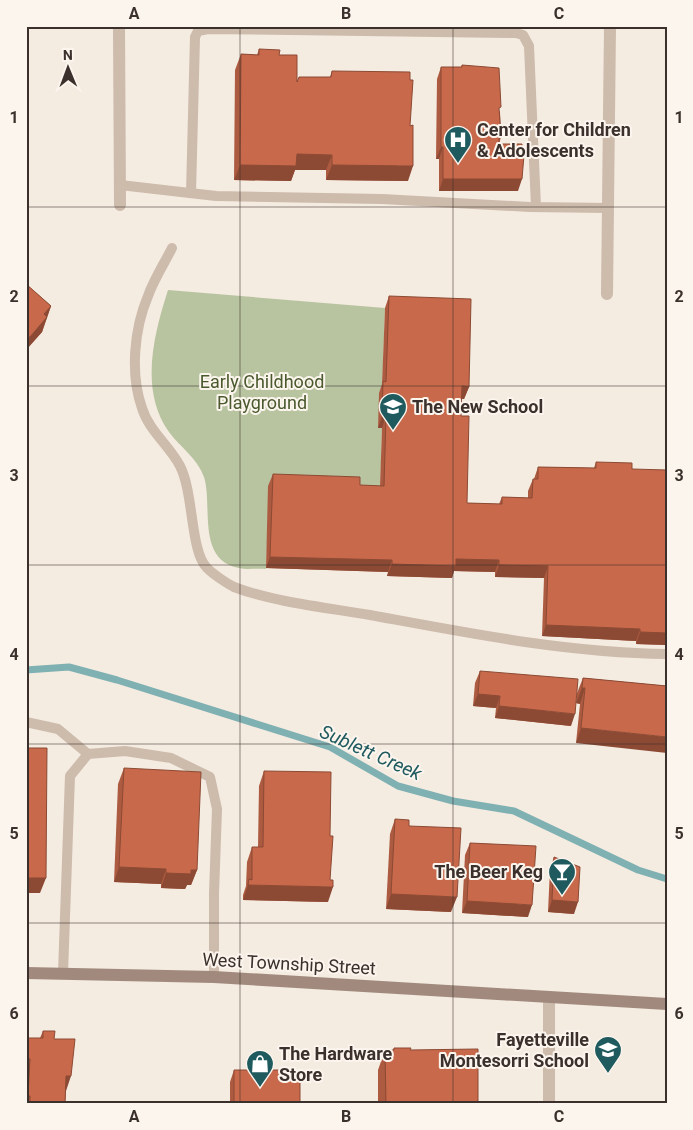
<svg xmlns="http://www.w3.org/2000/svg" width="693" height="1130" font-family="Roboto,sans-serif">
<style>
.park{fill:#b8c4a0}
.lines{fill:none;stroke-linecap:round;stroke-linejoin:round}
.stream{stroke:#7fb0b2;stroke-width:7}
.lane{stroke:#cdbbac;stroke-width:10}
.street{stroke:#cdbbac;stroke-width:12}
.secondary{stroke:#a18a7d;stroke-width:12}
.wall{fill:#ac5a40}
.shaded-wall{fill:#8c4a34}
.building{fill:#c8694b;stroke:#8c4a34}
.grid{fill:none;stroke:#3b302b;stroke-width:1;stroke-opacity:0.55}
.labels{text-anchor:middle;stroke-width:4;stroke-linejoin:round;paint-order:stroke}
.poi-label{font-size:18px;font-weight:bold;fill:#3b302b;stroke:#fbf5ee;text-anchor:start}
.park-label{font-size:18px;fill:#4a5a2e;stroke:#fbf5ee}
.street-label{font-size:18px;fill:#3b302b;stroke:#fbf5ee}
.water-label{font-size:19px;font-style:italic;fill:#1f5a5e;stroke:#fbf5ee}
.neatline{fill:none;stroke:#3b302b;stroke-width:2}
.grid-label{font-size:16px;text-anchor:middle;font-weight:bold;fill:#3b302b}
</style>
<rect width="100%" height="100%" fill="#f4ebe1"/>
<path class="park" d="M 168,290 L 385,308 L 382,393 L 378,428 L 382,428 L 380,498 L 269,486 L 266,569 C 258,568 248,570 239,568 C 196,560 213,505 204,477 C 197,458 180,447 169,432 C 139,390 154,334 168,290 Z"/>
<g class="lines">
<polyline class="stream" points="26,670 69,667 117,680 330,747 398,786 453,801 514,811 638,870 667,879"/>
<g class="lane">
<polyline points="120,185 216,196 382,199 530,207 608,208"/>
<polyline points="191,193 195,37 198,31 208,29 516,33 523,35 529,46 536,207"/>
<path d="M 172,248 C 164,264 154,279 148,296 C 134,329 130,374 142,408 C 149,431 170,446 180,466 C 194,493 190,551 207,568 C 213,574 226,583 234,587 C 273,602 329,608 370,615 C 468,633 567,653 667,654"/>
<polyline points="26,722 58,729 88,754"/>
<polyline points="63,973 70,776 88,754 125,751 171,758 210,777 217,809 214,894 214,977"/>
</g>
<g class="street">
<polyline points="119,26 120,205"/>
<polyline points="607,294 610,26"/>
<polyline points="549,998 549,1104"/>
</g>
<polyline class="secondary" points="26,973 214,977 667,1004"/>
</g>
<g class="wall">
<polygon points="259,49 279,55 297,81 330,77 332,71 408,181 326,180 326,170 295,170 291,181 234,180 235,70 241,54 257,55"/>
<polygon points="462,65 500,112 501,137 499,144 518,191 439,191 439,159 436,159 437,79 441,67 461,67"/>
<polygon points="26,284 51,306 42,332 26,350"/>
<polygon points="389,296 469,387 464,399 462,399 461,416 467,503 499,504 502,497 528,498 528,491 533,479 534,479 538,467 594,468 596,462 632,469 667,645 636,644 636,641 542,636 544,578 495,577 495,572 454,571 452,578 387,576 388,572 266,568 268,486 273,474 360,485 380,486 382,428 378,428 379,393 382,384 385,308"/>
<polygon points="480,671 571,726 495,718 496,708 473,706 475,683"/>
<polygon points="583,678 667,686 576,743 580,704 576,703 577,693"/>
<polygon points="124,768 197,870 191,885 187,885 185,889 161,888 161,884 114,882 118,784"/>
<polygon points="264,771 328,902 243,900 243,895 246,886 247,862 252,847 258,847 259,786"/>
<polygon points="395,819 409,826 451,912 386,909 390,834"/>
<polygon points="470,843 528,917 462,913 465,855"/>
<polygon points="554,857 574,914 548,912 550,869"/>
<polygon points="43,1031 54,1039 66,1091 65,1104 26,1104 26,1038 40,1038"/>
<polygon points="394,1048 410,1050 478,1104 378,1104 378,1070 385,1050 393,1050"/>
<polygon points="234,1070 300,1104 230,1104 230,1082"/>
</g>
<g class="shaded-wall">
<polygon points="441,147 443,147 439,159 436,159"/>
<polygon points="297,154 332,155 326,170 295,170 291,181 234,180 240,165"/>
<polygon points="332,165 413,166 408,181 326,180"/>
<polygon points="443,179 522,179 518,191 439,191"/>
<polygon points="51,306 42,332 26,350 26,347 30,337 44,314"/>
<polygon points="462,386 469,387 464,399 458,398"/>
<polygon points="382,416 386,416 382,428 378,428"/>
<polygon points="270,557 392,560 388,572 266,568"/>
<polygon points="456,559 499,560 495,572 454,571 452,578 387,576 392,564"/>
<polygon points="499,565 548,566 544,578 495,577"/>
<polygon points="546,625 640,629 636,641 542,636"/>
<polygon points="640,632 667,633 667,645 636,644"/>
<polygon points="582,688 585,688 580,704 576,703"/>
<polygon points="478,694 500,696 496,708 473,706"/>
<polygon points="499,706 575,714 571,726 495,718"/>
<polygon points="581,728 667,737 667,753 576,743"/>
<polygon points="119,867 166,869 161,884 114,882"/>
<polygon points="191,870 197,870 191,885 187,885 185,889 161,888 166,873"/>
<polygon points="26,878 46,878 40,893 26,893"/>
<polygon points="248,885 333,887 328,902 243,900"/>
<polygon points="391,894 457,897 451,912 386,909"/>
<polygon points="552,900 578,902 574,914 548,912"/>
<polygon points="467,901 532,905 528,917 462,913"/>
<polygon points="26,1058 30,1059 26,1068"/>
<polygon points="66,1076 71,1076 66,1091 60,1091"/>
<polygon points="28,1096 30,1096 27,1104 26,1104 26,1101"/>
</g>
<g class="building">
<polygon points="259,49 280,50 279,55 297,55 297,82 299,77 331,77 332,71 410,72 410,80 413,80 410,126 413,125 413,166 332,165 332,155 297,154 296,166 240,165 241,54 259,55"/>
<polygon points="462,65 499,68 501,107 499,108 501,137 499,137 499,144 522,144 522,154 524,155 522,179 443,179 443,147 441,147 441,67 462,67"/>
<polygon points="26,284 51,306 44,314 47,317 30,337 26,337"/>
<polygon points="389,296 471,299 469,387 462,386 461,416 469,416 467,503 502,504 502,497 532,498 533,479 538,479 538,467 596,468 596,462 632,463 632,469 667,470 667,633 640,632 640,629 546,625 548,566 499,565 499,560 456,559 456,566 392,564 392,560 270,557 273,474 360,477 360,485 384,486 386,416 382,416 383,381 386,382"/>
<polygon points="480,671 578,679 575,714 499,706 500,696 478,694"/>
<polygon points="583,678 667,686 667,737 581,728 585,688 582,688"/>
<polygon points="26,748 47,748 46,878 26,878"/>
<polygon points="124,768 201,772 197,870 191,870 191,874 166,873 166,869 119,867"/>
<polygon points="264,771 331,772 330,836 333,836 330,880 333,880 333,887 248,885 249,879 252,880 252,847 263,847"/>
<polygon points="395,819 409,820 409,826 461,828 457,897 391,894"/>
<polygon points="470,843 536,846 532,905 467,901"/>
<polygon points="554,857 580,867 578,902 552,900"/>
<polygon points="43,1031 55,1031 54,1039 75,1039 71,1076 66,1076 65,1104 30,1104 30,1096 28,1096 30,1059 26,1058 26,1038 43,1038"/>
<polygon points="394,1048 411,1048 410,1050 478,1049 478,1104 386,1104 385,1050 394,1050"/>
<polygon points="234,1070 289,1070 300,1082 300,1104 234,1104"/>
</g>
<path class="grid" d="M 240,26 L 240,1104M 453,26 L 453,1104M 26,207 L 667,207M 26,386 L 667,386M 26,565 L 667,565M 26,744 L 667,744M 26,923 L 667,923"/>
<defs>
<symbol id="hospital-pin" viewBox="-11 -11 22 30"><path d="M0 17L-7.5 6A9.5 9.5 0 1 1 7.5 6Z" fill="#1f5a5e" stroke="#fbf5ee"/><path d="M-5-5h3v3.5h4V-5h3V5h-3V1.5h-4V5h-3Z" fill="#fff"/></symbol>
<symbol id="school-pin" viewBox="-11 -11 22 30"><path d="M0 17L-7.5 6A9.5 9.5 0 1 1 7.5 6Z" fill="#1f5a5e" stroke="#fbf5ee"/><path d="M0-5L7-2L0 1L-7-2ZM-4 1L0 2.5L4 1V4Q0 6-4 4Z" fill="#fff"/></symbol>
<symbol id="bar-pin" viewBox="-11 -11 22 30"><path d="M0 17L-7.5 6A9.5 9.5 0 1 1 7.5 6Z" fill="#1f5a5e" stroke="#fbf5ee"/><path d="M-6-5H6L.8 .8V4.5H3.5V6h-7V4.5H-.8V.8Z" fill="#fff"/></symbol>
<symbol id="shop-pin" viewBox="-11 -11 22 30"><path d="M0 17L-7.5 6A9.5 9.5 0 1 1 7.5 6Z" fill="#1f5a5e" stroke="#fbf5ee"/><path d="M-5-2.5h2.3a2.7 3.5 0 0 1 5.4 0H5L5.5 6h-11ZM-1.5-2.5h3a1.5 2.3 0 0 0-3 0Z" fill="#fff"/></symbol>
</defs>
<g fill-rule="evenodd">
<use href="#hospital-pin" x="442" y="124" width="32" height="43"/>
<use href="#school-pin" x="377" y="391" width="32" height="43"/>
<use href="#bar-pin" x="546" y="856" width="32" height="43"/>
<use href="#school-pin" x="592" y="1034" width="32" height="43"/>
<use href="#shop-pin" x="244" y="1048" width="32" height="43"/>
</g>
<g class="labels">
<g class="poi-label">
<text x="477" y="136">Center for Children<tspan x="477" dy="21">&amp; Adolescents</tspan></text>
<text x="412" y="413">The New School</text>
<text x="543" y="878" text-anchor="end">The Beer Keg</text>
<text x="589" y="1046" text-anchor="end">Fayetteville<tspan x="589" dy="21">Montesorri School</tspan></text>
<text x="279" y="1060">The Hardware<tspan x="279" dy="21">Store</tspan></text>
</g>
<g class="park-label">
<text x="262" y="388">Early Childhood<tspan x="262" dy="21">Playground</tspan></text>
</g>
<g class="street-label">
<text transform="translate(289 964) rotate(3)" y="6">West Township Street</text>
</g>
<g class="water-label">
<text transform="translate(371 752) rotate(24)" y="7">Sublett Creek</text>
</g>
</g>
<rect width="693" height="1130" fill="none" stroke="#fbf5ee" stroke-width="55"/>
<g transform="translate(68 68) rotate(359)" stroke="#fbf5ee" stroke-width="4" paint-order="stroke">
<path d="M0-4L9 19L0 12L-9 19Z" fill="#3b302b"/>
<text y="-8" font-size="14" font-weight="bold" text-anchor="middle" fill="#3b302b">N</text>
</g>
<rect x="28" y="28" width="638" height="1074" class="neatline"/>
<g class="grid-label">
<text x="134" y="19">A</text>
<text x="346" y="19">B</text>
<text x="559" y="19">C</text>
<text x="14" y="123">1</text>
<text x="679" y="123">1</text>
<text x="14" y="302">2</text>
<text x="679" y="302">2</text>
<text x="14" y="481">3</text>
<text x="679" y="481">3</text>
<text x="14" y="660">4</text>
<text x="679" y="660">4</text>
<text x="14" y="839">5</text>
<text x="679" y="839">5</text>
<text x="14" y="1019">6</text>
<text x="679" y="1019">6</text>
<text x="134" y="1122">A</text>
<text x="346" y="1122">B</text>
<text x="559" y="1122">C</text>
</g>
</svg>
